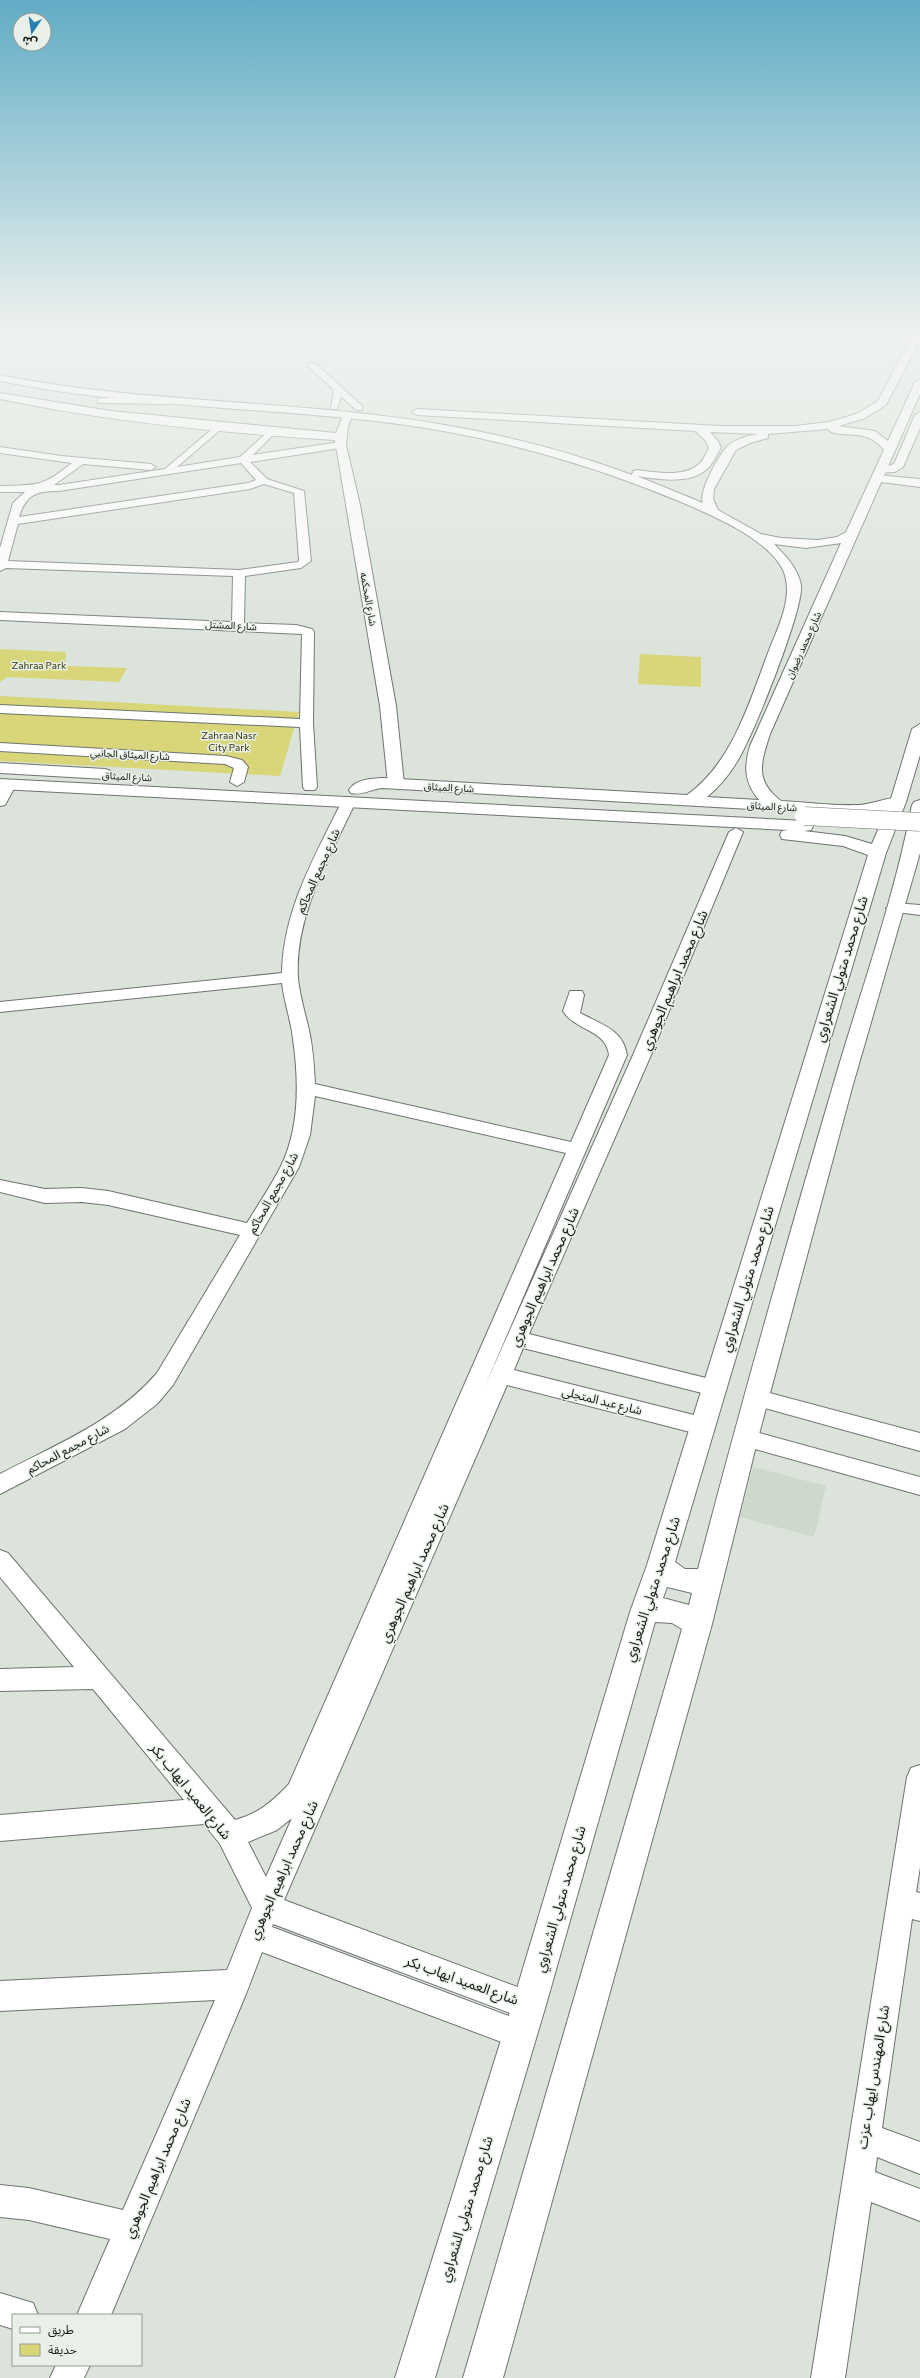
<svg xmlns="http://www.w3.org/2000/svg" width="920" height="2378" font-family="Commissioner,'Noto Sans Arabic',sans-serif">
<style>
.built{fill:#ccd9cb}
.green{fill:#d8d679}
.lines{fill:none;stroke-linecap:round;stroke-linejoin:round}
.minor-casing{stroke:#6e746e;stroke-width:2}
.tertiary-casing{stroke:#6e746e;stroke-width:2}
.primary-casing{stroke:#6e746e;stroke-width:2}
.minor{fill:#fff;fill-rule:evenodd}
.tertiary{fill:#fff;fill-rule:evenodd}
.primary{fill:#fff;fill-rule:evenodd}
.primary-bridge-casing{stroke:#6e746e;stroke-width:19;stroke-linecap:butt}
.primary-bridge{stroke:#fff;stroke-width:18}
.labels{text-anchor:middle;stroke-width:3;stroke-linejoin:round;paint-order:stroke}
.far-street-label{font-size:10px;fill:#161916;stroke:#e8f0e8}
.far-park-label{font-size:10px;fill:#323105;stroke:#e8f0e8}
.street-label{font-size:12px;fill:#161916;stroke:#e8f0e8}
.near-street-label{font-size:14px;fill:#161916;stroke:#e8f0e8}
</style>
<rect width="100%" height="100%" fill="#dbe3db"/>
<polygon class="built" points="753,1467 826,1486 814,1537 740,1517"/>
<g class="green">
<polygon points="0,649 66,652 65,666 127,668 119,682 7,677 0,682"/>
<polygon points="640,654 701,657 701,687 638,684"/>
<polygon points="0,696 299,712 280,776 0,761"/>
</g>
<g class="lines">
<defs>
<g id="minor">
<polygon points="309,363 315,363 362,406 362,410 356,410 341,396 337,409 331,409 334,390 309,367"/>
<path d="M 218,424 L 221,425 L 221,429 L 177,467 L 240,457 L 271,429 L 276,432 L 253,455 L 340,442 L 345,445 L 340,448 L 250,462 L 267,479 L 304,491 L 311,561 L 301,568 L 245,576 L 244,623 L 296,625 L 312,629 L 314,632 L 313,723 L 317,787 L 315,790 L 305,790 L 303,787 L 300,727 L 0,713 L 0,705 L 300,719 L 302,634 L 0,620 L 0,612 L 232,622 L 233,576 L 6,568 L 0,571 L 0,548 L 13,503 L 25,492 L 0,492 L 0,486 C 38,485 42,487 72,463 L 0,453 L 0,447 L 61,456 L 151,464 L 156,467 L 151,470 L 83,464 L 54,485 L 59,485 L 165,469 ZM 241,463 L 256,480 L 248,483 L 19,517 C 26,494 37,491 59,491 ZM 264,484 L 294,493 L 299,560 L 298,562 L 239,570 L 8,561 L 18,524 L 250,489 Z"/>
<polygon points="0,743 226,756 242,760 248,767 244,782 237,786 230,782 234,768 225,764 0,751"/>
<polygon points="9,781 16,785 5,805 0,806 0,789 4,782"/>
<path d="M 349,797 L 356,801 C 330,857 294,915 298,979 C 300,996 305,1013 309,1030 C 313,1048 314,1066 315,1084 L 571,1142 L 609,1055 C 606,1029 575,1031 563,1011 L 570,991 L 582,991 L 584,995 L 580,1013 C 600,1024 623,1029 627,1055 L 485,1386 L 633,1055 L 729,832 L 736,828 L 743,832 L 651,1055 L 529,1334 L 714,1380 L 722,1382 L 725,1388 L 722,1394 L 714,1396 L 523,1348 L 514,1370 L 702,1417 L 710,1420 L 713,1426 L 710,1432 L 702,1435 L 507,1385 L 284,1900 L 539,1995 L 544,2005 L 539,2015 L 529,2020 L 273,1924 L 272,1927 L 530,2024 L 535,2034 L 530,2044 L 520,2049 L 262,1952 L 246,1994 L 111,2315 L 77,2315 L 110,2239 L 29,2220 L 0,2217 L 0,2185 L 29,2188 L 123,2210 L 215,2000 L 0,2011 L 0,1981 L 227,1970 L 252,1908 L 220,1844 L 204,1824 L 0,1841 L 0,1815 L 184,1800 L 93,1689 L 0,1691 L 0,1669 L 74,1667 L 0,1577 L 0,1550 L 8,1553 L 235,1820 C 258,1814 273,1801 289,1784 L 566,1153 L 315,1096 L 310,1135 L 299,1167 L 173,1385 L 157,1404 L 125,1429 L 0,1494 L 0,1474 C 55,1445 116,1421 157,1373 L 240,1235 L 108,1205 L 82,1202 L 45,1203 L 0,1192 L 0,1180 L 45,1189 L 82,1188 L 108,1191 L 247,1223 C 258,1205 270,1187 280,1168 C 300,1129 299,1081 293,1039 C 291,1020 284,1002 282,983 L 0,1012 L 0,1002 L 282,973 C 283,910 315,856 342,801 ZM 292,1818 L 266,1877 L 248,1842 L 277,1830 Z"/>
<polygon points="894,903 920,905 920,915 889,911 886,908"/>
<polygon points="758,1390 920,1433 920,1451 750,1404 747,1398 750,1392"/>
<polygon points="745,1429 920,1477 920,1495 737,1444 734,1438 737,1432"/>
<polygon points="920,1765 920,1867 916,1892 920,1893 920,1921 912,1919 882,2128 920,2142 920,2174 877,2157 875,2172 920,2189 920,2221 871,2202 845,2378 811,2378 907,1777 911,1768"/>
<polygon points="0,2293 33,2303 38,2315 13,2315 13,2329 0,2325"/>
<polygon points="56,2365 90,2365 84,2378 50,2378"/>
</g>
<g id="tertiary">
<path d="M 0,393 L 111,411 L 336,433 L 344,413 L 352,413 L 353,415 L 348,426 L 346,445 L 360,505 L 396,706 L 404,784 L 402,787 L 390,787 L 388,784 L 380,706 L 335,440 C 223,433 110,422 0,399 Z"/>
<polygon points="102,398 166,398 171,401 166,404 98,403 98,399"/>
<polygon points="920,412 920,428 903,467 895,472 876,473 874,471 876,469 894,464 915,415"/>
<polygon points="877,475 920,479 920,487 873,481 871,479 873,477"/>
<polygon points="920,724 920,755 906,802 904,805 892,805 890,802 912,729"/>
</g>
<g id="primary">
<path d="M 915,331 L 920,331 L 920,340 L 886,405 L 863,419 L 838,426 L 875,431 L 888,441 L 915,382 L 920,379 L 920,394 L 770,734 C 761,763 754,780 781,801 C 806,802 833,806 858,805 C 873,805 890,795 904,799 L 906,802 L 886,853 L 675,1562 L 685,1569 L 698,1569 C 740,1408 785,1248 832,1089 C 859,995 894,901 912,805 L 914,802 L 920,800 L 920,853 L 852,1088 L 758,1438 L 712,1624 L 503,2378 L 463,2378 L 682,1629 L 672,1623 L 655,1622 L 546,2005 L 435,2378 L 395,2378 L 512,2005 L 630,1612 L 647,1565 L 868,855 L 843,846 L 782,839 L 780,835 L 782,831 L 788,830 L 0,789 L 0,779 L 805,821 L 811,822 L 813,826 L 811,830 L 804,831 L 845,836 L 872,844 L 886,811 L 857,815 L 382,788 C 371,789 362,796 351,793 L 349,790 C 356,779 370,779 382,778 L 687,795 C 732,763 749,703 768,653 C 777,629 795,596 783,570 C 767,538 713,516 681,502 C 583,461 481,433 375,421 C 250,407 124,406 0,381 L 0,375 C 124,400 250,400 375,415 C 462,425 550,444 632,475 L 633,471 L 637,470 C 655,472 684,478 699,464 C 704,460 706,453 709,448 L 706,441 L 695,431 L 417,415 L 412,412 L 417,409 L 720,426 L 795,426 L 829,422 L 856,414 L 878,401 ZM 828,429 C 838,441 865,425 884,450 L 846,532 L 837,537 L 818,540 L 781,538 L 761,534 L 718,510 L 713,499 L 714,489 L 736,450 L 750,443 L 768,438 L 768,434 ZM 710,432 L 758,434 C 748,436 738,438 729,445 C 720,452 698,492 703,503 L 637,476 C 657,479 690,485 707,469 C 713,464 716,455 721,448 L 718,441 ZM 841,543 L 750,746 C 744,767 744,782 759,800 L 707,797 C 720,786 730,774 738,760 C 753,736 804,609 801,585 C 798,568 785,555 774,544 L 806,548 ZM 667,1587 L 692,1593 L 689,1605 L 663,1598 Z"/>
<polygon points="0,763 105,769 111,771 113,774 111,777 105,779 0,773"/>
</g>
</defs>
<use href="#minor" class="minor-casing"/>
<use href="#tertiary" class="tertiary-casing"/>
<use href="#primary" class="primary-casing"/>
<use href="#minor" class="minor"/>
<use href="#tertiary" class="tertiary"/>
<use href="#primary" class="primary"/>
<defs>
<polyline id="primary-bridge" points="804,816 920,822"/>
</defs>
<use href="#primary-bridge" class="primary-bridge-casing"/>
<use href="#primary-bridge" class="primary-bridge"/>
</g>
<linearGradient id="sky" x2="0" y2="1"><stop stop-color="#61acc5"/><stop offset="0.5" stop-color="#eff2ef"/><stop offset="1" stop-color="#eff2ef" stop-opacity="0"/></linearGradient>
<rect width="920" height="663" fill="url(#sky)"/>
<g class="labels">
<g class="far-street-label">
<text transform="translate(369 599) rotate(80)" y="4">شارع المحكمه</text>
<text transform="translate(231 625) rotate(3)" y="4">شارع المشتل</text>
<text transform="translate(803 645) rotate(-66)" y="4">شارع محمد رضوان</text>
<text transform="translate(130 754) rotate(3)" y="4">شارع الميثاق الجانبي</text>
<text transform="translate(127 776) rotate(3)" y="4">شارع الميثاق</text>
<text transform="translate(449 787) rotate(3)" y="4">شارع الميثاق</text>
<text transform="translate(772 806) rotate(3)" y="4">شارع الميثاق</text>
</g>
<g class="far-park-label">
<text x="39" y="669">Zahraa Park</text>
<text x="229" y="739">Zahraa Nasr<tspan x="229" dy="12">City Park</tspan></text>
</g>
<g class="street-label">
<text transform="translate(318 871) rotate(-66)" y="4">شارع مجمع المحاكم</text>
<text transform="translate(273 1193) rotate(-61)" y="4">شارع مجمع المحاكم</text>
<text transform="translate(602 1401) rotate(14)" y="4">شارع عبد المتجلي</text>
<text transform="translate(68 1449) rotate(-28)" y="4">شارع مجمع المحاكم</text>
</g>
<g class="near-street-label">
<text transform="translate(841 969) rotate(-73)" y="5">شارع محمد متولي الشعراوي</text>
<text transform="translate(674 980) rotate(-67)" y="5">شارع محمد ابراهيم الجوهري</text>
<text transform="translate(544 1277) rotate(-66)" y="5">شارع محمد ابراهيم الجوهري</text>
<text transform="translate(747 1279) rotate(-73)" y="5">شارع محمد متولي الشعراوي</text>
<text transform="translate(414 1573) rotate(-66)" y="5">شارع محمد ابراهيم الجوهري</text>
<text transform="translate(652 1589) rotate(-72)" y="5">شارع محمد متولي الشعراوي</text>
<text transform="translate(191 1791) rotate(51)" y="5">شارع العميد ايهاب بكر</text>
<text transform="translate(283 1870) rotate(-66)" y="5">شارع محمد ابراهيم الجوهري</text>
<text transform="translate(560 1899) rotate(-74)" y="5">شارع محمد متولي الشعراوي</text>
<text transform="translate(462 1980) rotate(20)" y="5">شارع العميد ايهاب بكر</text>
<text transform="translate(873 2077) rotate(-81)" y="5">شارع المهندس ايهاب عزت</text>
<text transform="translate(157 2168) rotate(-67)" y="5">شارع محمد ابراهيم الجوهري</text>
<text transform="translate(466 2209) rotate(-73)" y="5">شارع محمد متولي الشعراوي</text>
</g>
</g>
<rect x="12" y="2314" width="130" height="52" fill="#e8f0e8" stroke="#949a94"/>
<rect x="20" y="2327" width="20" height="6" fill="#ffffff" stroke="#949a94"/>
<text x="48" y="2334" font-size="12" fill="#161916">طريق</text>
<rect x="20" y="2344" width="20" height="12" fill="#d8d679" stroke="#949a94"/>
<text x="48" y="2354" font-size="12" fill="#161916">حديقة</text>
<g transform="translate(32 32) rotate(193)"><circle r="19" fill="#e8f0e8" stroke="#949a94"/>
<path d="M0-3L7 15L0 10L-7 15Z" fill="#2a7faf"/>
<text y="-6" font-size="11" font-weight="bold" text-anchor="middle" fill="#161916">ش</text>
</g>
</svg>
